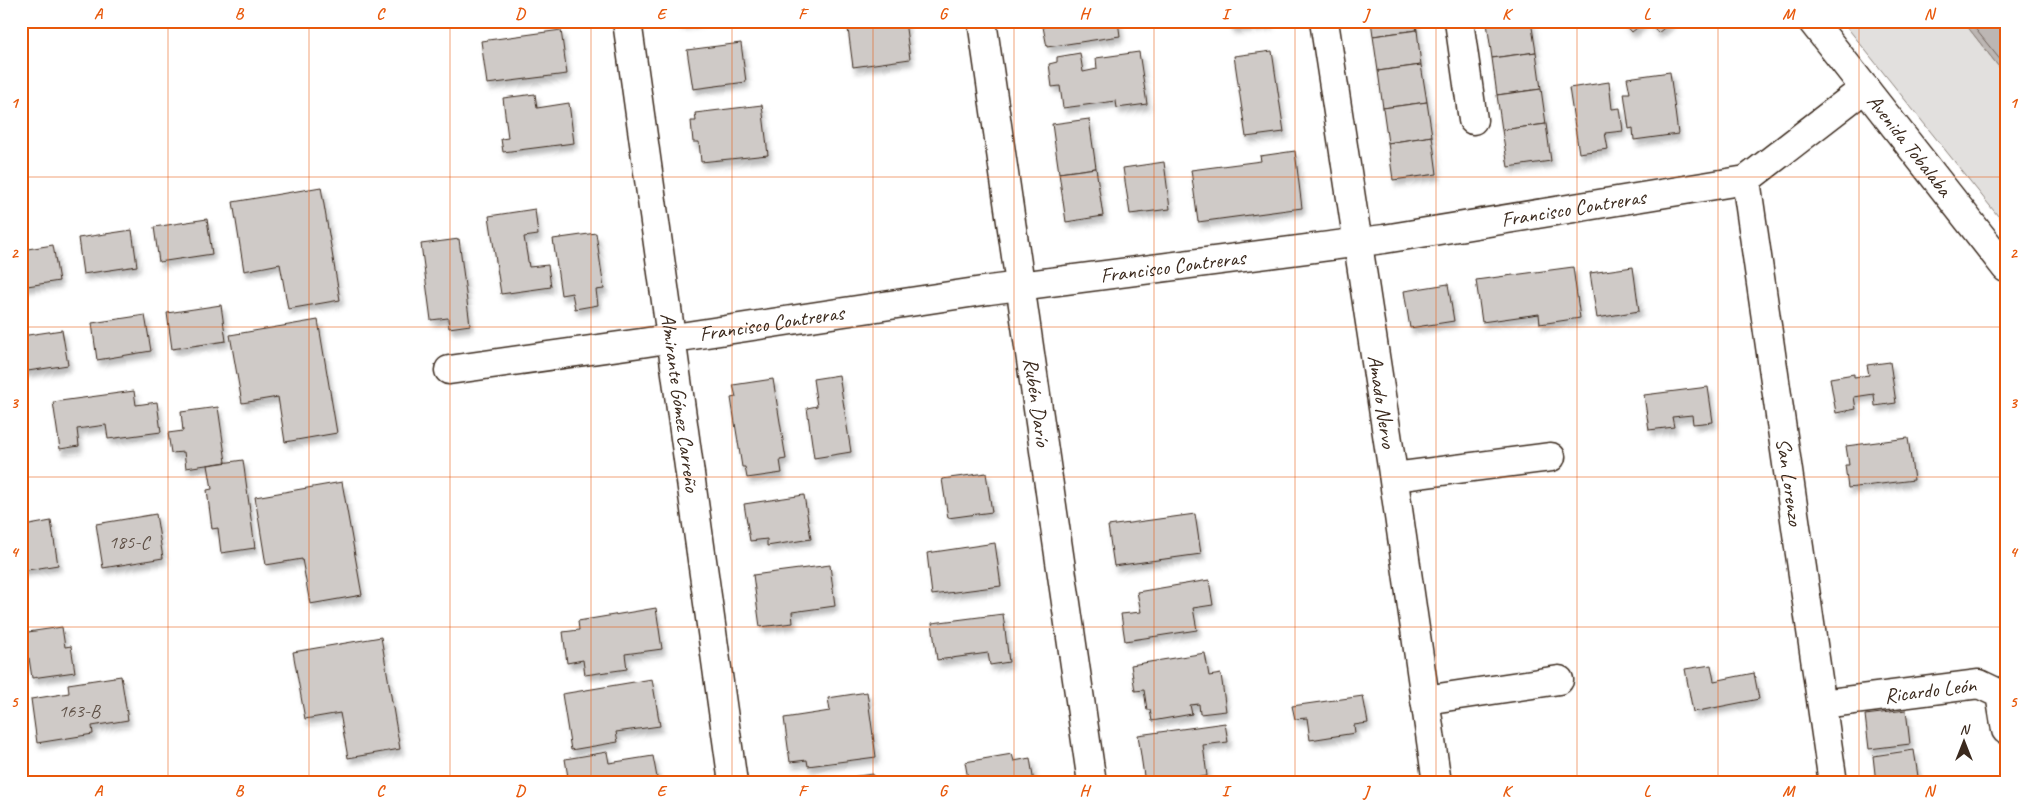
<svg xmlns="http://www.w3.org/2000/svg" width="2027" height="804" font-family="Caveat,sans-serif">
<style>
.green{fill:#e2e0de;stroke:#8e857e}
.water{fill:#bcb6b3;stroke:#887e77}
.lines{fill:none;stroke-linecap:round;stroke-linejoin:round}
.shore{stroke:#6f625a;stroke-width:1}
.building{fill:#cfcac7;stroke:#3b2a1e;filter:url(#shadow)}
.minor-casing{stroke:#3b2a1e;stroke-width:31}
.major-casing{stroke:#3b2a1e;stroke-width:31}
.minor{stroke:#fff;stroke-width:28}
.major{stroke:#fff;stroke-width:28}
.grid{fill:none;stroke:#e8590c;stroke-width:1;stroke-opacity:0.55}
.labels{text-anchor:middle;stroke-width:4;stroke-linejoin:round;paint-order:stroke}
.number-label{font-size:19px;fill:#605248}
.street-label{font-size:21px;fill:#3b2a1e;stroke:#fff}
.neatline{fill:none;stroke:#e8590c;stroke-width:2}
.grid-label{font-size:16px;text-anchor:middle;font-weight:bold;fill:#e8590c}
</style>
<defs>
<filter id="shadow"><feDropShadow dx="3" dy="5.5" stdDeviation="2.5" flood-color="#0004"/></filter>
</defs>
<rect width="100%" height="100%" fill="#fff"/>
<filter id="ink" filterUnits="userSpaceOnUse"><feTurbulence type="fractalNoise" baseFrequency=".02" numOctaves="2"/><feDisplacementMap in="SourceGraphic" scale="10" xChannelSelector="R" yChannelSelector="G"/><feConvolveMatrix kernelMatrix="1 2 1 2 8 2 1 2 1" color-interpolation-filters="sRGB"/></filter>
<g filter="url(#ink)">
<polygon class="green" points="1842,21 1963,21 2006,76 2006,226"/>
<polygon class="water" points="1963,21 2006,21 2006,76"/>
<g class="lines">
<polyline class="shore" points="1969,21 2006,67"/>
</g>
<g class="building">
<polygon points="679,21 700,21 680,24"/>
<polygon points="847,21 905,21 910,59 853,67"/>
<polygon points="1064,21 1118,21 1120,36 1047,47 1043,27 1064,23"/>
<polygon points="1230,21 1269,21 1270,23 1231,28"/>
<polygon points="1371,21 1415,21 1417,30 1373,36"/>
<polygon points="1501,21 1531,21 1536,52 1492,58 1487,23"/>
<polygon points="1622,21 1646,21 1632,32"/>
<polygon points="1649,21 1673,21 1658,33"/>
<polygon points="561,30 567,74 487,84 481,41"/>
<polygon points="1417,30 1421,65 1378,71 1373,36"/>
<polygon points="741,43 746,82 693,89 687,50"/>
<polygon points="1272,51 1284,132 1246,137 1234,56"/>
<polygon points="1139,52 1147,104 1117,108 1116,101 1063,108 1060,86 1052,87 1049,64 1057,62 1057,57 1080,53 1083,72 1097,69 1096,58"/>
<polygon points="1536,52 1541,89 1497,95 1492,58"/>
<polygon points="1421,65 1427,102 1383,108 1378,71"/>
<polygon points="1670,72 1678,134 1634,140 1633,128 1629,129 1624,93 1630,93 1627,78"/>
<polygon points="1609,82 1612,109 1620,108 1623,131 1605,133 1608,149 1579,153 1569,88"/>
<polygon points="1541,89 1546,124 1502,130 1497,95"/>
<polygon points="535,94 537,108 569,103 574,143 503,152 501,139 508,138 503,98"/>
<polygon points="1427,102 1432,136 1388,143 1383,108"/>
<polygon points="762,105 768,155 701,162 699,142 693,142 691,121 696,121 695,113"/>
<polygon points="1089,119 1096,168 1059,173 1052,124"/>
<polygon points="1546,124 1551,161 1508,167 1502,130"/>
<polygon points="1432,136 1437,174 1393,180 1388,143"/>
<polygon points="1295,151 1302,208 1198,222 1191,170 1261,161 1260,156"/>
<polygon points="1164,162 1170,209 1130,214 1123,168"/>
<polygon points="1096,168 1103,216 1066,222 1059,173"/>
<polygon points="321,187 340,300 288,309 280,264 244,271 233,202"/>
<polygon points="535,209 538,235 524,237 529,267 548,265 551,287 501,294 489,216"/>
<polygon points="207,219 212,254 159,262 154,227"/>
<polygon points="132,230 137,266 83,274 78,238"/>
<polygon points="596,233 604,289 596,290 598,305 575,309 572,293 561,295 553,239"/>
<polygon points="459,239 470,325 449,328 448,318 431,320 421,244"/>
<polygon points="53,245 59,281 21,287 21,250"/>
<polygon points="1573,267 1580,318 1540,324 1539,314 1482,322 1476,280"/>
<polygon points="1633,267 1639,311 1597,318 1590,273"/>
<polygon points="1448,284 1454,321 1410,328 1404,291"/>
<polygon points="221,305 226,341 172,349 167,313"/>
<polygon points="145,315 151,351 97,360 92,323"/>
<polygon points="318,320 337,433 285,442 278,397 242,403 230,335"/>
<polygon points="62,330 68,365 21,372 21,336"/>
<polygon points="1890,362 1896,403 1875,406 1874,394 1854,397 1856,409 1836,413 1830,378 1854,374 1854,377 1869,375 1867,365"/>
<polygon points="839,375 851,452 814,458 807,408 817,406 813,379"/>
<polygon points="773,379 786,459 780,460 782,473 747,478 745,467 742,467 731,398 736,397 733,385"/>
<polygon points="1708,387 1713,422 1693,424 1692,415 1672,417 1674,427 1649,430 1644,395"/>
<polygon points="134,391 136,405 157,402 161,432 108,439 106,425 77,429 79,446 60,449 53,402"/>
<polygon points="218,407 226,462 186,468 184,452 171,453 168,433 183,431 181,412"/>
<polygon points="1908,438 1914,480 1848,488 1845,465 1849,465 1846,446"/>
<polygon points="243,460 255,548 221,553 218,528 212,529 207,490 212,489 208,465"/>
<polygon points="986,473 992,512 948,518 942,479"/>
<polygon points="342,482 362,595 310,604 302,559 266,565 255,497"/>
<polygon points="804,495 811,539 767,546 767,539 750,541 744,504"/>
<polygon points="156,514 163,558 103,568 96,524"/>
<polygon points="1195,514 1201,554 1114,566 1108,526"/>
<polygon points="51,521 58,565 21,571 21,540 26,539 24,526"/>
<polygon points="995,543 1001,586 932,595 927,553"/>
<polygon points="830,565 835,606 792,612 793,623 760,627 753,575"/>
<polygon points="1209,580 1213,605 1193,608 1197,630 1125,641 1121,614 1141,612 1137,592"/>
<polygon points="656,608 662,649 625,654 627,669 585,675 583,660 567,663 563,632 579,630 578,621"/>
<polygon points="1003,614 1009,662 990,665 988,653 937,660 932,623"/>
<polygon points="62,627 65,647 71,646 75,672 32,678 29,658 21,659 21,633"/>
<polygon points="381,637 400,749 348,758 340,713 305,719 293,652"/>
<polygon points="1205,653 1209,676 1221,674 1226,711 1200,714 1199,704 1190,705 1192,714 1152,721 1150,710 1147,710 1144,690 1135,691 1131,665"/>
<polygon points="1711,665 1714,681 1754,673 1759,699 1693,712 1685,669"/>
<polygon points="121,676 128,720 92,726 93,734 37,743 31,699 69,693 68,684"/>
<polygon points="652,679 660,726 616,732 618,742 571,750 562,694"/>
<polygon points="867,692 876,757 808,766 807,760 790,762 784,718 830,711 828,698"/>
<polygon points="1363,696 1368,723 1354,725 1355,733 1310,740 1307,718 1295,719 1292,706"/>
<polygon points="1906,710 1910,744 1869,749 1865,715"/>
<polygon points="1225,723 1228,742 1203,745 1207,776 1159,783 1145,783 1138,735"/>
<polygon points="1914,750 1919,783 1876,783 1873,756"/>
<polygon points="607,752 609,763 653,756 658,783 569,783 565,759"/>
<polygon points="1012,754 1014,761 1030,758 1034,783 958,783 958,781 968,779 965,762"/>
<polygon points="873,774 874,783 805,783"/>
</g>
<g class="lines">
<defs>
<g id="minor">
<path id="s1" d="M 627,21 L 733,783"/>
<path id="s2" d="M 982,21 L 1092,783"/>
<path id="s3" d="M 1324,21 L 1392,467 L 1437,783"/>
<polyline points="1459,21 1473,120"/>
<path id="s4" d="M 1746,180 L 1833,783"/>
<path id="s5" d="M 449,370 L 641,343 L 989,290 L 1384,239 L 1746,180 L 1865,88"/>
<polyline points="1394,477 1551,457"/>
<polyline points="1425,700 1559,680"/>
<path id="s6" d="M 1822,704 L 1979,684 L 2000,694 L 2006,730"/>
</g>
<g id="major">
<path id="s7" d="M 1812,21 L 2006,268"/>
</g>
</defs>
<use href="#minor" class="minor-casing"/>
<use href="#major" class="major-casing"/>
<use href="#minor" class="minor"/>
<use href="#major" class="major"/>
</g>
</g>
<path class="grid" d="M 168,21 L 168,783M 309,21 L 309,783M 450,21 L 450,783M 591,21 L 591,783M 732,21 L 732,783M 873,21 L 873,783M 1014,21 L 1014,783M 1154,21 L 1154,783M 1295,21 L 1295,783M 1436,21 L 1436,783M 1577,21 L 1577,783M 1718,21 L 1718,783M 1859,21 L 1859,783M 21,177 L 2006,177M 21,327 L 2006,327M 21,477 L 2006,477M 21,627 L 2006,627"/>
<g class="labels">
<g class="number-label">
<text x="129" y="548">185-C</text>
<text x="79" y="717">163-B</text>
</g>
<g class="street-label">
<text dy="7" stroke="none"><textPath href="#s7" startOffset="158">Avenida Tobalaba</textPath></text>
<text dy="7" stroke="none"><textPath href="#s5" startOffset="1136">Francisco Contreras</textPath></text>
<text dy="7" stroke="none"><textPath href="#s5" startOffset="731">Francisco Contreras</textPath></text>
<text dy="7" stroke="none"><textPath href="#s5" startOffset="326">Francisco Contreras</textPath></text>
<text dy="7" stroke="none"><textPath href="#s1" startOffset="385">Almirante Gómez Carreño</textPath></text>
<text dy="7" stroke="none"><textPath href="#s2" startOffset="385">Rubén Darío</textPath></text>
<text dy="7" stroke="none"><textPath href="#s3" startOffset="385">Amado Nervo</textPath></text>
<text dy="7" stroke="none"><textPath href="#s4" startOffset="305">San Lorenzo</textPath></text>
<text dy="7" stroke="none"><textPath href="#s6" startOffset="109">Ricardo León</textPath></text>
</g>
</g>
<rect width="2027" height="804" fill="none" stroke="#fff" stroke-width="55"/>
<g transform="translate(1964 742)" stroke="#ffffff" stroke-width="4" paint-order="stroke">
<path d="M0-4L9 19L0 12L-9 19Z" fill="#3b2a1e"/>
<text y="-8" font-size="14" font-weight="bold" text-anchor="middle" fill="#3b2a1e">N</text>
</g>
<rect x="28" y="28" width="1972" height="748" class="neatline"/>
<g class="grid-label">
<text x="98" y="19">A</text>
<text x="239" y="19">B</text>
<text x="380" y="19">C</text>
<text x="520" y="19">D</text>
<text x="661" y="19">E</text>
<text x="802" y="19">F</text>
<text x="943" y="19">G</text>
<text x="1084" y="19">H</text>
<text x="1225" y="19">I</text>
<text x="1366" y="19">J</text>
<text x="1506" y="19">K</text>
<text x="1647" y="19">L</text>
<text x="1788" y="19">M</text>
<text x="1929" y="19">N</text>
<text x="14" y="108">1</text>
<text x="2013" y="108">1</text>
<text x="14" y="258">2</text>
<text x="2013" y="258">2</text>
<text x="14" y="408">3</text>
<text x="2013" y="408">3</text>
<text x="14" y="557">4</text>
<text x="2013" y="557">4</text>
<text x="14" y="707">5</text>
<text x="2013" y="707">5</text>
<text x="98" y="796">A</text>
<text x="239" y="796">B</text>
<text x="380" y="796">C</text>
<text x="520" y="796">D</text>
<text x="661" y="796">E</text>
<text x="802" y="796">F</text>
<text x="943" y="796">G</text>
<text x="1084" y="796">H</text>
<text x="1225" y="796">I</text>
<text x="1366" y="796">J</text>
<text x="1506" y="796">K</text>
<text x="1647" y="796">L</text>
<text x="1788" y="796">M</text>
<text x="1929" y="796">N</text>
</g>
</svg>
